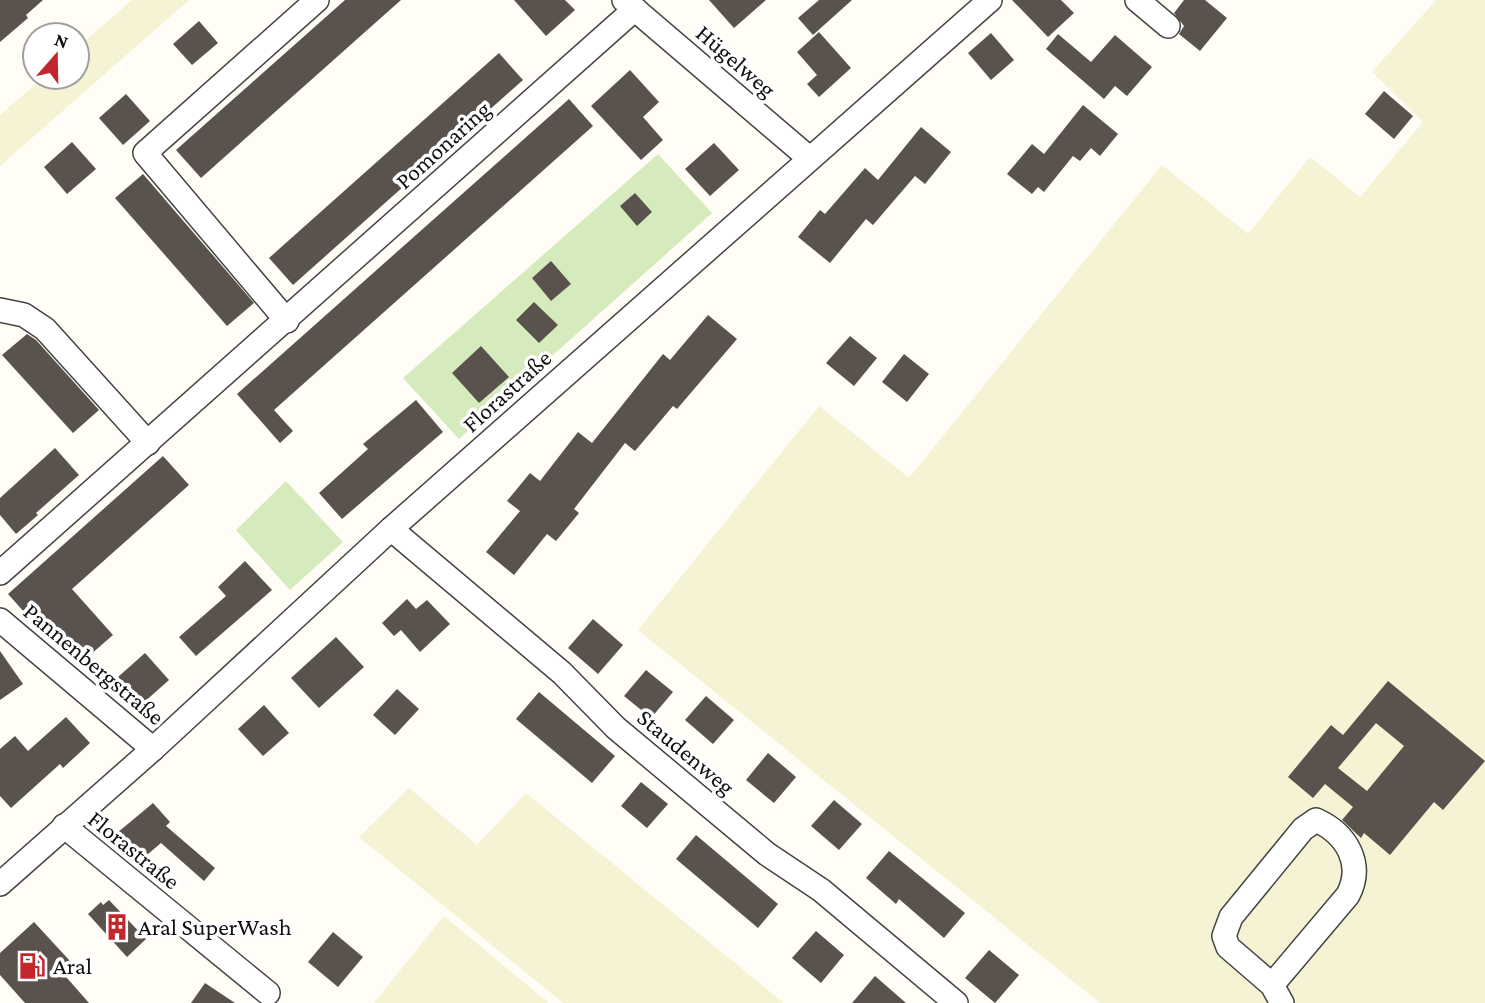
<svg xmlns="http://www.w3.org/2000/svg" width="1485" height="1003" font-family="'Crimson Pro',serif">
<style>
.farmland{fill:#f6f3d4}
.green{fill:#d5ebbd}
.building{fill:#5a524d;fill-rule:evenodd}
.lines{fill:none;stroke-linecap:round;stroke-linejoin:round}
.minor-casing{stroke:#444;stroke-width:26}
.minor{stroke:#fff;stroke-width:23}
.labels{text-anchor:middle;stroke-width:7;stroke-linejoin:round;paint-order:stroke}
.street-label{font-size:24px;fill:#111;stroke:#fff}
.poi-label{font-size:24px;fill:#111;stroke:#fff;text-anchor:start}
</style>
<rect width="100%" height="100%" fill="#fffdf5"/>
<g class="farmland">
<polygon points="132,0 189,0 0,166 0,115 44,77 77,77 77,48"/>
<polygon points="1436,0 1485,0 1485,1003 1100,1003 638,630 819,406 909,478 1162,165 1248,234 1310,157 1360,197 1423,122 1372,72"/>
<polygon points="409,788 477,845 526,793 784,1003 563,1003 359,837"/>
<polygon points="444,916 549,1003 374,1003"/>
</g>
<g class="green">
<polygon points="658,154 712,213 459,439 403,378"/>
<polygon points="286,481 343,542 290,590 236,530"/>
</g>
<g class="building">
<polygon points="0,0 43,0 26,15 28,18 0,42"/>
<polygon points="345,0 401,0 201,178 176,150"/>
<polygon points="514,0 565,0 575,10 546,36"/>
<polygon points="709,0 766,0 734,28"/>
<polygon points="819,0 852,0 813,35 798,18"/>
<polygon points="1012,0 1061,0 1074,13 1048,37"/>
<polygon points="1184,0 1205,0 1227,18 1200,51 1179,34 1184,26 1174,13"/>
<polygon points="199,21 218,43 192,65 173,44"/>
<polygon points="819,32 851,68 819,97 807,84 817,75 797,52"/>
<polygon points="991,33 1014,60 991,80 968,53"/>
<polygon points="1058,34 1091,62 1115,35 1152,67 1127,96 1115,86 1104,99 1046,49"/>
<polygon points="499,53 523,80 293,285 269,258"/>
<polygon points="630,70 659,102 643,117 663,140 641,160 591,106"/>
<polygon points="1384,91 1413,116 1394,139 1365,114"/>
<polygon points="126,94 150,121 123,145 99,118"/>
<polygon points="569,99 593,126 274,410 293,431 280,443 237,394"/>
<polygon points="1083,105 1118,134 1100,156 1091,148 1080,161 1073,156 1044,192 1038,187 1032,194 1007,174 1032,144 1044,154"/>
<polygon points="921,127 951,152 925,184 915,176 873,225 866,219 830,263 798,237 820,210 825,214 865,168 878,180"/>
<polygon points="72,142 96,169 67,194 44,167"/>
<polygon points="714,143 739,170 710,196 685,169"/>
<polygon points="143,174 254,303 227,326 115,198"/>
<polygon points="635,193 652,212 637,226 620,206"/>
<polygon points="551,261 571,284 551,301 532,278"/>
<polygon points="534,302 558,325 539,343 516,320"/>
<polygon points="708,315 737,339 677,409 673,406 635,451 625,443 574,509 579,513 556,541 547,534 514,575 486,552 520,511 507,501 530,473 540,481 578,432 592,443 663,354 670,360"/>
<polygon points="27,334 36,340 99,410 73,433 2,355"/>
<polygon points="850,336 877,358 854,386 826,363"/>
<polygon points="481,346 509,377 479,403 452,373"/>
<polygon points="904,354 929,374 907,402 882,382"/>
<polygon points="416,400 443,432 342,519 319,493 368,449 363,444"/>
<polygon points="55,448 79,475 36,513 38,515 16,534 0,515 0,498"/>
<polygon points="163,456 189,485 72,589 113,635 82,662 41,617 34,623 8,594"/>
<polygon points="245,561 272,590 196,656 179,637 226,596 218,587"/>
<polygon points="407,599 416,609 427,600 450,624 420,652 401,630 394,636 382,623"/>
<polygon points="593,619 623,645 598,674 568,648"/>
<polygon points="336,637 364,667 319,708 291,678"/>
<polygon points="0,651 23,684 0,700"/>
<polygon points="145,653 169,680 142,704 118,677"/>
<polygon points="646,670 673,692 651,718 624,696"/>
<path d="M 1388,681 L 1485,761 L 1443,810 L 1434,802 L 1390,855 L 1364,833 L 1361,838 L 1342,820 L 1353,807 L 1325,784 L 1313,798 L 1288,777 L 1331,725 L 1343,735 ZM 1376,723 L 1404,746 L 1367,791 L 1338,768 Z"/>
<polygon points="397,689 419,709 395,735 373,715"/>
<polygon points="539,692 615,756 592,783 516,719"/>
<polygon points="706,696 734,720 713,744 685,720"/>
<polygon points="264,705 289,733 263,756 238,729"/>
<polygon points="66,717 90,743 63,768 60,764 11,808 0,796 0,749 15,736 28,751"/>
<polygon points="768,753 796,777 774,803 746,780"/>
<polygon points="641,782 668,804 647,828 621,806"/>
<polygon points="834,800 862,824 839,850 811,826"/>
<polygon points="153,803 170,822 166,826 215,868 204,881 161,843 141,860 117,833"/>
<polygon points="696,835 778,904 758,928 676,859"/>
<polygon points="889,851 965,913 944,938 899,899 896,904 866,878"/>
<polygon points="109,900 146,939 127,957 88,914 101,902 103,905"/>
<polygon points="34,922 70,961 60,970 89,1003 25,1003 0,975 0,953"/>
<polygon points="816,931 844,955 821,983 792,958"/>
<polygon points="333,932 363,957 338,987 308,962"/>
<polygon points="989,950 1019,975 995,1003 965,978"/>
<polygon points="875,976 906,1003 852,1003"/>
<polygon points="205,983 235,1003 191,1003"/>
</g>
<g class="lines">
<defs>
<g id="minor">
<polyline points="624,0 809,158"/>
<polyline points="1137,0 1168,26"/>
<polyline points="0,310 24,315 45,329 148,443"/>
<polyline points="287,321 145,153 317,0"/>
<polyline points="391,529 562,673 616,728 767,854 821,890 956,1003"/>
<polyline points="0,573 635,9"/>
<polyline points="0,620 153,749"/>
<polyline points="64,826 268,993"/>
<polyline points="0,884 153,749 391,529 990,0"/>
<path d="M 1272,985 L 1348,895 C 1364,864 1347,834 1316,820 L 1303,829 L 1231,917 L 1224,936 L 1228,947 L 1272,985 L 1282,1003"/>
</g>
</defs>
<use href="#minor" class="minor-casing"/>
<use href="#minor" class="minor"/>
</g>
<defs>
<symbol id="building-bare" viewBox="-9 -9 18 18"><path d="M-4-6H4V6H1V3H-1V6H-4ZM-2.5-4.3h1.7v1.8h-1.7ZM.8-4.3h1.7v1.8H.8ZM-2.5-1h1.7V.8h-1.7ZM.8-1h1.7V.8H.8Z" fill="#c4262e" stroke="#fff" stroke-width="2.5" paint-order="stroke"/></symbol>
<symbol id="fuel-bare" viewBox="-9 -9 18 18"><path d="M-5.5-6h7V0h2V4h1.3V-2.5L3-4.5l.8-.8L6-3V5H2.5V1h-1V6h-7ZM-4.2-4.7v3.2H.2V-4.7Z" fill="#c4262e" stroke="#fff" stroke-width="2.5" paint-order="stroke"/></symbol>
</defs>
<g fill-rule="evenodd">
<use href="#building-bare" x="98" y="908" width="38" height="38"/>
<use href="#fuel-bare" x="13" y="947" width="38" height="38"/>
</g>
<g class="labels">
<g class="street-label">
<text transform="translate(736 61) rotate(41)" y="8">Hügelweg</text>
<text transform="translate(443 145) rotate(-42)" y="8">Pomonaring</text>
<text transform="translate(507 391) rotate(-42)" y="8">Florastraße</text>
<text transform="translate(94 664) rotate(40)" y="8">Pannenbergstraße</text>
<text transform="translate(686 752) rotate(40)" y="8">Staudenweg</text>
<text transform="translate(134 850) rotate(39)" y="8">Florastraße</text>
</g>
<g class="poi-label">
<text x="138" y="935">Aral SuperWash</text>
<text x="53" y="974">Aral</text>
</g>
</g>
<g transform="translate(56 56) rotate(20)"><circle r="33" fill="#ffffff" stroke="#a0a0a0" stroke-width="2"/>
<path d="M0-5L12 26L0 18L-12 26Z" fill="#c4262e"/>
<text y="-10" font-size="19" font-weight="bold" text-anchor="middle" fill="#111111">N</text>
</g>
</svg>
